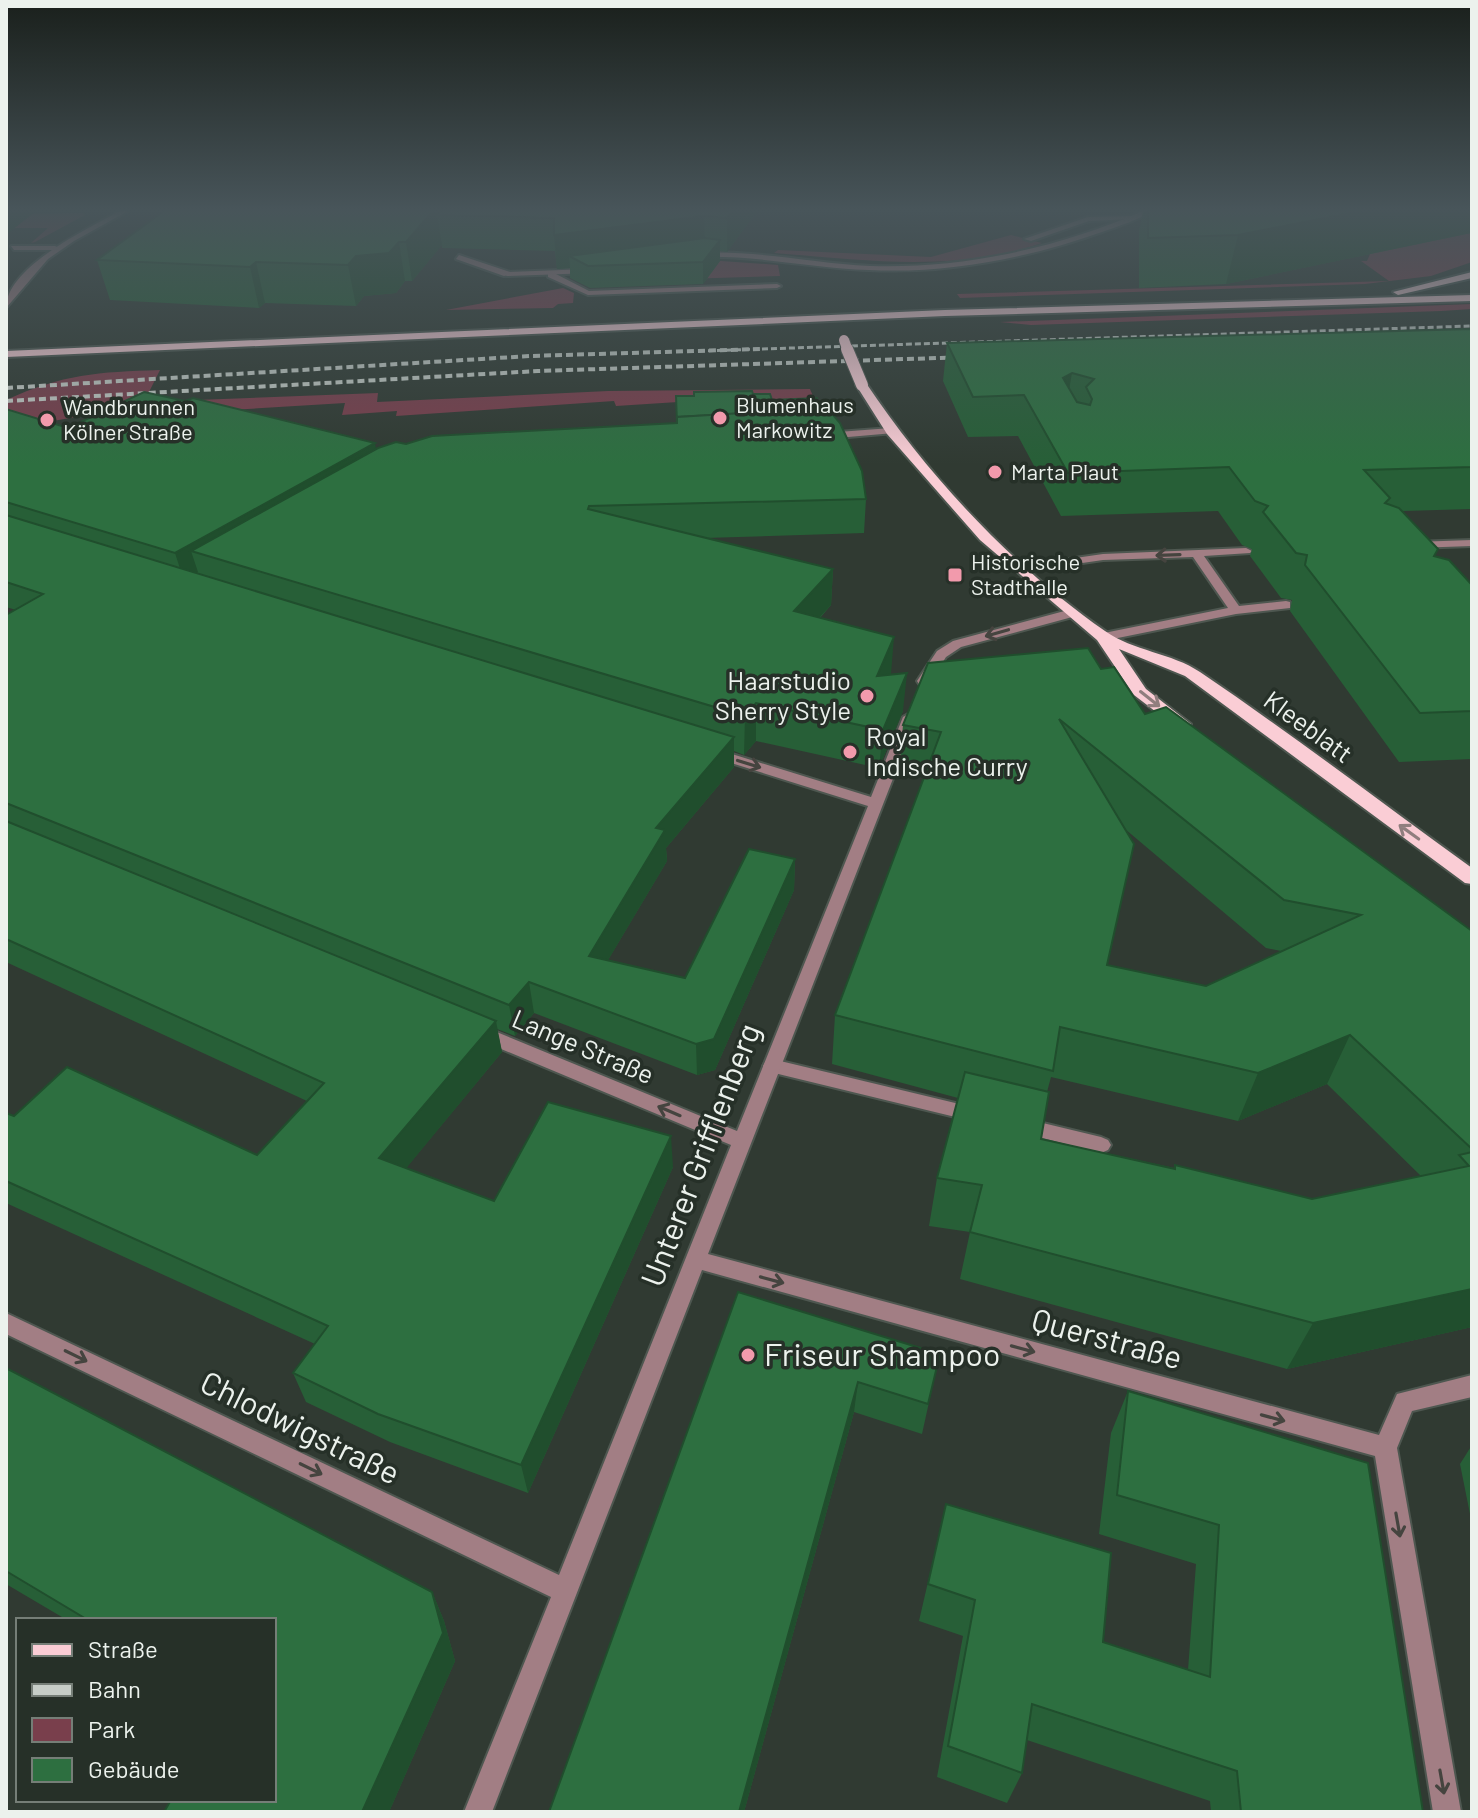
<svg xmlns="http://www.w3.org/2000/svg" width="1478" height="1818" font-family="Barlow,sans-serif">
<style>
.green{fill:#793f4c}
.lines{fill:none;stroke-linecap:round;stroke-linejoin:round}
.service-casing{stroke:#4e5750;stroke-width:4}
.minor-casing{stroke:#4e5750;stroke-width:4}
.primary-casing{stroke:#4e5750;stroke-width:4}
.service{fill:#a27e84;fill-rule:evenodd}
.minor{fill:#a27e84;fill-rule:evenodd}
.primary{fill:#facdd5;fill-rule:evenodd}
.rail-far1{stroke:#c6cdc7;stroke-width:3;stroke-dasharray:6 3;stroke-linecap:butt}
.rail{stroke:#c6cdc7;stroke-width:4;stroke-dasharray:7 4;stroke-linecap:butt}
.primary-bridge-far1-casing{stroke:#4e5750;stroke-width:12;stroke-linecap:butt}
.primary-bridge-casing{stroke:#4e5750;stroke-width:14;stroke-linecap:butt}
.primary-bridge-far1{stroke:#facdd5;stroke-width:10}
.primary-bridge{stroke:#facdd5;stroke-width:12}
.wall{fill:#275f37;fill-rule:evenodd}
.shaded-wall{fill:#204e2d}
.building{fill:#2d6f40;stroke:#204e2d;stroke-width:2;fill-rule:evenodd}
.oneway{stroke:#45443f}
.oneway2{stroke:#907e7e}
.poi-dot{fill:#f29aac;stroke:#263028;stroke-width:3}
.labels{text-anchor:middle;stroke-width:7;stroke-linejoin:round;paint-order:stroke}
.far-poi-label{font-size:22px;fill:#ecf2ed;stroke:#263028;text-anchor:start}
.poi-label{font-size:26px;fill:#ecf2ed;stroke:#263028;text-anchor:end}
.street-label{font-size:26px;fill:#ecf2ed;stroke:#263028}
.near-street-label{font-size:32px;fill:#ecf2ed;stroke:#263028}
.near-poi-label{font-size:32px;fill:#ecf2ed;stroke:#263028;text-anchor:start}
</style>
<rect width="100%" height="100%" fill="#303a32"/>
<g class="green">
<polygon points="82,213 85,215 35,242 31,243 48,228 6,228 18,214"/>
<polygon points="1472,218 1472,262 1431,276 1365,284 960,298 957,294 1389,281 1361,261 1367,261 1370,254"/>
<path d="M 1011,235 L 1042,243 C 955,273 864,260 774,253 L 778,250 L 931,257 Z"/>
<polygon points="707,260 778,265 780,276 683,279"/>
<polygon points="563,288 574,293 573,303 558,304 553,308 446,310"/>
<polygon points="1472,304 1472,309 1441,311 1031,325 1000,322"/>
<path d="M 160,370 L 144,402 L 378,393 L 377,402 L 608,391 L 810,389 L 818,408 L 678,402 L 616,406 L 614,401 L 396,416 L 397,411 L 342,415 L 345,403 L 181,413 L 98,413 L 53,421 L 6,418 L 6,400 C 63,374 98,372 160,370 Z"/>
</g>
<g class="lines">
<defs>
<g id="service">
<polygon points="1134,216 1136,219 1089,221 1031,241 1024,239 1088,217"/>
<polygon points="11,246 55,246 59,248 55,250 14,250"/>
<polygon points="459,255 510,272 511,274 504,276 456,259"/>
<polygon points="548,273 554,273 589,291 777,284 781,286 777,288 588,295 548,277"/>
<polygon points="1472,540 1472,546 1414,548 1408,545 1414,542"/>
<polygon points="1246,548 1252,551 1250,553 1204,556 1239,606 1286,601 1290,602 1290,608 1236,614 1103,641 1097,637 1099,634 1228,608 1193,557 1103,560 1020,572 1014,569 1020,566 1103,554"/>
<polygon points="772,1059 976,1108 983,1110 985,1115 983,1120 976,1122 766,1071 763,1066 766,1061"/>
<polygon points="1022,1118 1101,1137 1108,1140 1111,1145 1108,1150 1101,1153 1015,1131 1013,1126 1015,1121"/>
</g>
<g id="minor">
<path d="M 120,211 L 128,211 L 74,241 L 48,259 L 6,308 C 6,267 89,228 120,211 Z"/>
<path d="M 1143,211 L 1152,211 C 1138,220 1119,226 1102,232 C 1029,258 947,274 869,270 C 812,268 756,255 699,257 L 695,255 L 699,253 C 757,250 812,263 870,266 C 963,269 1058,248 1143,211 Z"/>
<polygon points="589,269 592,273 507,276 503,274 507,272"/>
<polygon points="891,428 896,431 894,433 825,439 820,436 825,433"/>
<polygon points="1072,609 1078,613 1076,616 961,647 946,657 929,684 919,684 917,681 937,651 953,641"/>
<polygon points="910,713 917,717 708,1254 1379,1435 1397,1394 1472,1375 1472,1397 1412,1411 1397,1448 1461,1812 1433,1812 1375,1456 702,1270 492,1812 464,1812 551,1597 6,1334 6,1313 559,1575 731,1145 475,1038 472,1033 475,1028 487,1028 737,1131 868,806 709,756 707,753 714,749 719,750 871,797 903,717"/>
</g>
<g id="primary">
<polygon points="1472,272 1472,278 1398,295 1393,292"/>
<polygon points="1472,295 1472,301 945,316 6,357 6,351 945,310"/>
<path d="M 858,383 L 866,383 C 928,476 1013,567 1105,631 C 1133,651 1172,653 1200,672 C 1293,735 1382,803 1472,868 L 1472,884 L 1465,883 L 1185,676 L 1119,649 L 1146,689 L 1191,724 L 1189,728 L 1177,728 L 1134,695 L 1097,640 L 980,540 L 887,434 L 856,385 Z"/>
</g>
</defs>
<use href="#service" class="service-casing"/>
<use href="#minor" class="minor-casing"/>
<use href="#primary" class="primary-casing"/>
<use href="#service" class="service"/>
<use href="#minor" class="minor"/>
<use href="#primary" class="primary"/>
<polyline class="rail-far1" points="699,351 1472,326"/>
<g class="rail">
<polyline points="6,388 530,356 761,349"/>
<polyline points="6,401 538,371 968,357"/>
</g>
<defs>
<polyline id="primary-bridge-far1" points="844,340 848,351"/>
<polyline id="primary-bridge" points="847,349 862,385"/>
</defs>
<use href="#primary-bridge-far1" class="primary-bridge-far1-casing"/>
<use href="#primary-bridge" class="primary-bridge-casing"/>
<use href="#primary-bridge-far1" class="primary-bridge-far1"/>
<use href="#primary-bridge" class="primary-bridge"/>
</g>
<g class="wall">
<polygon points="164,211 757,211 727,252 720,251 720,261 703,284 590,288 570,278 570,268 557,269 555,251 442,248 442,245 412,281 405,281 396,293 364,296 356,306 265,303 259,308 110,300 97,260"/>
<polygon points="1143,211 1472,211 1472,231 1471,233 1226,284 1139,288 1139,231"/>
<polygon points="1472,329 1472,509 1403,511 1435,556 1472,585 1472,759 1399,762 1290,611 1292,600 1281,598 1250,556 1252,549 1242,545 1218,511 1061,516 1018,436 968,437 943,381 947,343"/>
<polygon points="753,394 772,400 820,409 866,499 864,533 704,538 833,569 831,605 820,618 890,675 903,711 879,768 756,741 744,755 734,751 734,767 666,848 667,861 608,960 685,978 795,859 794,890 715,1070 697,1075 534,1013 515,1036 497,1029 502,1052 406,1168 494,1201 673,1167 528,1493 390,1442 306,1402 293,1373 315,1344 6,1203 6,1113 14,1116 257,1155 307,1101 6,962 6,615 16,610 6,607 6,409 68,428 376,448 406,444 677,423"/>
<path d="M 1101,669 L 1145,714 L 1472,931 L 1472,1327 L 1287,1369 L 960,1279 L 970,1232 L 929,1226 L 937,1178 L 958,1098 L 832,1064 L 835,1015 L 925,777 L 899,772 L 903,725 ZM 1125,829 L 1266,948 L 1281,951 L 1206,986 L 1107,965 ZM 1051,1077 L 1238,1121 L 1327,1084 L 1421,1176 L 1312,1199 L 1175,1165 L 1174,1168 L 1041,1139 L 1047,1092 Z"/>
<polygon points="738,1292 933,1384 922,1434 854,1412 744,1812 549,1812"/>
<polygon points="6,1368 432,1592 444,1621 455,1661 389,1812 164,1812 274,1800 274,1620 67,1620 6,1584"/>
<polygon points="1128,1391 1423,1812 1211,1812 1210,1801 1027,1740 1022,1773 1007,1803 937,1777 963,1636 919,1621 946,1504 1103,1642 1188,1670 1196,1564 1099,1534 1111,1433"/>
<polygon points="1472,1445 1472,1524 1460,1464"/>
</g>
<g class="shaded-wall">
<polygon points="6,211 36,211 6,235"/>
<polygon points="433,211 445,211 437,215 442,245 412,281 406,242"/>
<polygon points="732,211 757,211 727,252 727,218"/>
<polygon points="1361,211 1472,211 1472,231 1471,233 1226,284 1238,235"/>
<polygon points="704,216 705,250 569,256 570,268 557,269 554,235"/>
<polygon points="720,240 720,261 703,284 703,262"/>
<polygon points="399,242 405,281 396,293 364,296 356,306 348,265 356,256"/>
<polygon points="256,262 265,303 259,308 250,267"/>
<polygon points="1072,373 1065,413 1063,378"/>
<polygon points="375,443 380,469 191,551 198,572 184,581 175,553"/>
<polygon points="833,569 831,605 792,647 794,611"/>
<polygon points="894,637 891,674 874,714 877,676"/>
<polygon points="907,673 903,711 879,768 883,730"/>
<polygon points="756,703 756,741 744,755 745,716"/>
<polygon points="734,737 734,767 666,848 667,861 592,987 589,956 656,828"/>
<polygon points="795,859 794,890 715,1070 697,1075 696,1044"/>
<polygon points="529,982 534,1013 515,1036 509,1005"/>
<polygon points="496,1021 502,1052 389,1189 379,1158"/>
<polygon points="1350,1035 1327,1084 1238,1121 1258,1073"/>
<polygon points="671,1136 673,1167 528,1493 521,1465"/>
<polygon points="1472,1289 1472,1327 1287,1369 1313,1323"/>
<polygon points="858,1382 854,1412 744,1812 739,1812"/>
<polygon points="432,1592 444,1621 455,1661 389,1812 362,1812"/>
</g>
<g class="building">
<polygon points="164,211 433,211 406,242 399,242 389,253 356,256 348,265 256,262 250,267 97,260"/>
<polygon points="440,211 732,211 727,218 704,216 554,235 554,218 437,215"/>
<polygon points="1148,211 1361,211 1238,235 1148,238"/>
<polygon points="705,238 720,240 703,262 588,266 569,256"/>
<path d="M 1472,329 L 1472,467 L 1364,470 L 1390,498 L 1385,503 L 1399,508 L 1438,549 L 1434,556 L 1449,560 L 1472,585 L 1472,711 L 1420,713 L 1305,565 L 1307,555 L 1296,553 L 1263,512 L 1268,506 L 1255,501 L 1229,467 L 1068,473 L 1024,395 L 973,397 L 947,343 ZM 1072,373 L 1094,379 L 1086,387 L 1092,399 L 1090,405 L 1077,402 L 1063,378 Z"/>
<polygon points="752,391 753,394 770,394 772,400 817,398 820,409 677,417 677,423 676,396 694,396 694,392"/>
<polygon points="144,392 185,401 193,398 375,443 175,553 6,502 6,409 68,428"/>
<polygon points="827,408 840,423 862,471 866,499 589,506 588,509 833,569 794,611 894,637 877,676 907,673 883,730 756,703 745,716 191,551 378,448 396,442 406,444 432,436 677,423 677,417"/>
<polygon points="6,515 734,737 656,828 665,830 589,956 685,978 749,849 795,859 714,1039 696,1044 529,982 509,1005 6,803 6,615 43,594 6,582"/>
<path d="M 1088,648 L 1101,669 L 1114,667 L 1145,714 L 1166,707 L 1472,931 L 1472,1149 L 1350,1035 L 1258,1073 L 1060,1027 L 1053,1071 L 835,1015 L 941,732 L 903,725 L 928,663 ZM 1059,719 L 1284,900 L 1361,915 L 1206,986 L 1107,965 L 1134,844 Z"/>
<polygon points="6,821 496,1021 379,1158 494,1201 548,1102 671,1136 521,1465 378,1414 293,1373 328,1326 6,1181 6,1113 14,1116 67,1067 257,1155 324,1083 6,939"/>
<polygon points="965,1072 1049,1092 1041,1139 1175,1169 1175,1165 1312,1199 1469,1166 1459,1155 1472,1152 1472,1289 1313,1323 970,1232 982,1185 937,1178"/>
<polygon points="738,1292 940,1354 928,1404 858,1382 739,1812 549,1812"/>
<polygon points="6,1368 432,1592 443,1633 362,1812 164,1812 171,1800 274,1800 274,1620 88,1620 6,1571"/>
<polygon points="1128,1391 1368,1463 1423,1812 1241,1812 1237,1771 1032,1704 1022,1773 948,1746 975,1600 928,1584 946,1504 1111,1553 1103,1642 1210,1677 1219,1525 1117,1495"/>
</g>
<defs><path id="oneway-shaft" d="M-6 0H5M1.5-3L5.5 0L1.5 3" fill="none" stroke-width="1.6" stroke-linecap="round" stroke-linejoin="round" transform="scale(2)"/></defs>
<g class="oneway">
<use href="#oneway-shaft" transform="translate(1168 555) rotate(178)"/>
<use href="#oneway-shaft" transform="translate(997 633) rotate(164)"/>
<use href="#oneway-shaft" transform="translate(749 764) rotate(17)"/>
<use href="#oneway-shaft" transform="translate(669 1111) rotate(-157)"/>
<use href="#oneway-shaft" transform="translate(772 1280) rotate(15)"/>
<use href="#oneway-shaft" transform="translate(1023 1349) rotate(15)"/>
<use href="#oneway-shaft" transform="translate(76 1356) rotate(26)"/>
<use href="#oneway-shaft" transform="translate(1273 1418) rotate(15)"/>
<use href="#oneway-shaft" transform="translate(311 1469) rotate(26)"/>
<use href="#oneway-shaft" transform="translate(1398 1525) rotate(80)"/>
<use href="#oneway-shaft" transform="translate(1442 1782) rotate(80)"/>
</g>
<g class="oneway2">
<use href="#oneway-shaft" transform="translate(1150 699) rotate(38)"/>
<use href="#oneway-shaft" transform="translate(1409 832) rotate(-144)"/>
</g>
<linearGradient id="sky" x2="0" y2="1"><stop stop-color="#1a201c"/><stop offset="0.45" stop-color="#48555a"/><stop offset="1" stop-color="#48555a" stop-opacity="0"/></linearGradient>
<rect width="1478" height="465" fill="url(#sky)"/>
<g class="poi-dot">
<circle cx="720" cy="418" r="8"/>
<circle cx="47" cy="420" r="8"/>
<circle cx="995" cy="472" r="8"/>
<rect x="947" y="567" width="16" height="16" rx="4"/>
<circle cx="867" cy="696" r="8"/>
<circle cx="850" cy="752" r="8"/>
<circle cx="748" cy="1355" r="8"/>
</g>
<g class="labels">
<g class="far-poi-label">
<text x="736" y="413">Blumenhaus<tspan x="736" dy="25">Markowitz</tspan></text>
<text x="63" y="415">Wandbrunnen<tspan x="63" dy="25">Kölner Straße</tspan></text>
<text x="1011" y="480">Marta Plaut</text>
<text x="971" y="570">Historische<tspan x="971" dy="25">Stadthalle</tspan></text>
</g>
<g class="poi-label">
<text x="851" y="690">Haarstudio<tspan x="851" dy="30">Sherry Style</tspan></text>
<text x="866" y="746" text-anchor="start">Royal<tspan x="866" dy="30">Indische Curry</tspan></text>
</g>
<g class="street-label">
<text transform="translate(1308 727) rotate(36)" y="9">Kleeblatt</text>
<text transform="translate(583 1047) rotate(23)" y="9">Lange Straße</text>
</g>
<g class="near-street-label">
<text transform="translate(701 1155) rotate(-69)" y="11">Unterer Grifflenberg</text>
<text transform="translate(1107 1339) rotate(15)" y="11">Querstraße</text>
<text transform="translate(300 1428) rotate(26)" y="11">Chlodwigstraße</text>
</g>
<g class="near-poi-label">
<text x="764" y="1366">Friseur Shampoo</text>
</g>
</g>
<rect width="1478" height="1818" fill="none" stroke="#ecf2ed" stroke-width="16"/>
<rect x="16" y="1618" width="260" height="184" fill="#263028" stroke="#757e77" stroke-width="2"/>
<rect x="32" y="1644" width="40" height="12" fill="#facdd5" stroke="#757e77" stroke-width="2"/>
<text x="88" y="1658" font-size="24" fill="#ecf2ed">Straße</text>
<rect x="32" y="1684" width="40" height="12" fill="#c6cdc7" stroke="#757e77" stroke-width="2"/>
<text x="88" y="1698" font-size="24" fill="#ecf2ed">Bahn</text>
<rect x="32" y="1718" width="40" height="24" fill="#793f4c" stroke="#757e77" stroke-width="2"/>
<text x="88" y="1738" font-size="24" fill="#ecf2ed">Park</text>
<rect x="32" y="1758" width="40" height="24" fill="#2d6f40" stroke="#757e77" stroke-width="2"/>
<text x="88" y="1778" font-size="24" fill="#ecf2ed">Gebäude</text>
</svg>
